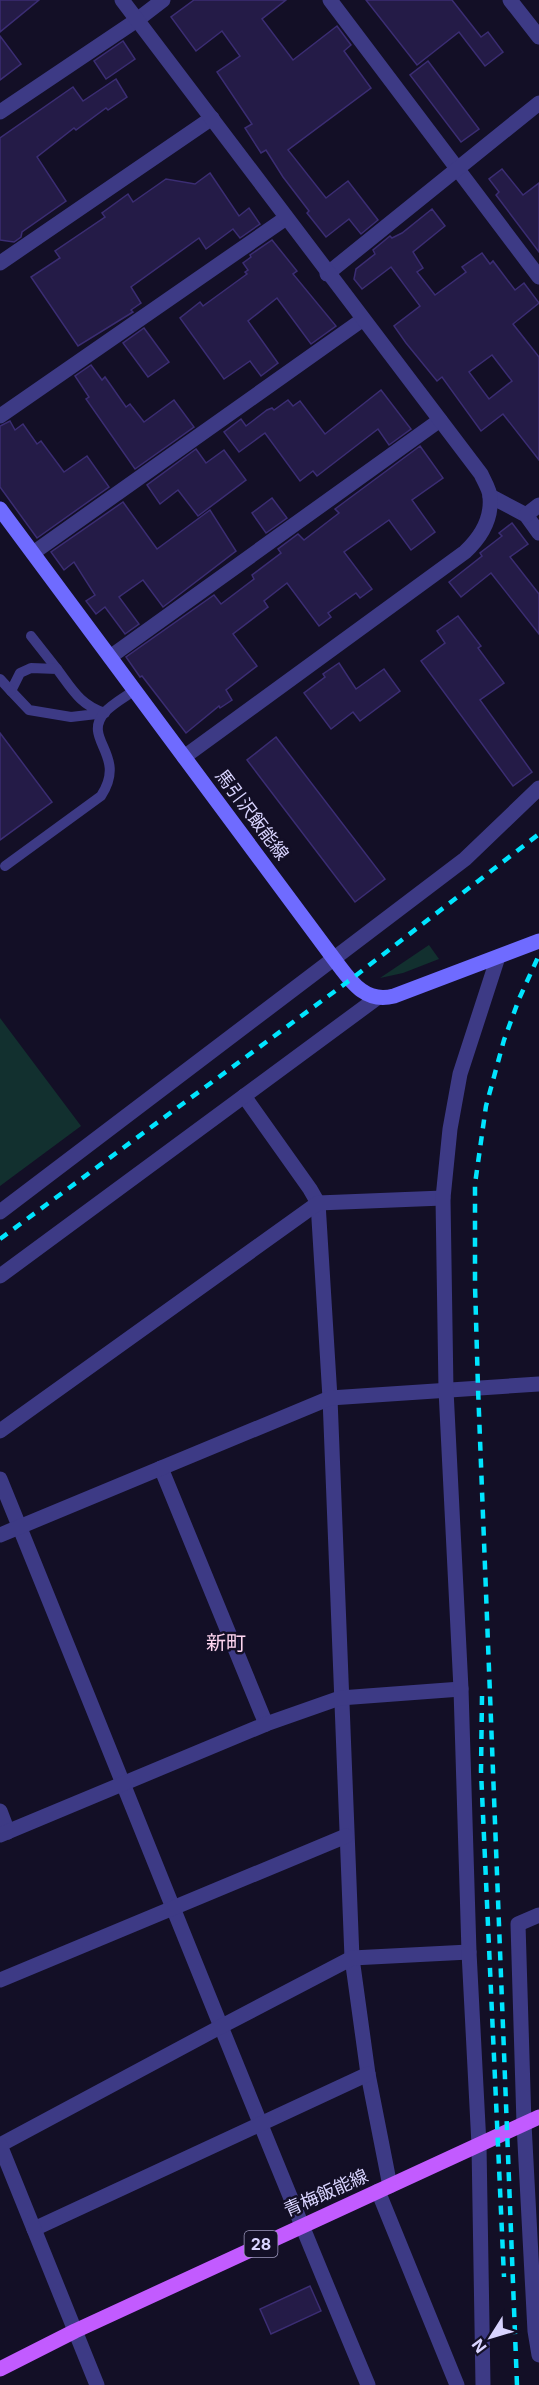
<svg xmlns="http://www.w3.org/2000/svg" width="539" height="2385" font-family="Inter,'Noto Sans JP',sans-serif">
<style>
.park{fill:#12302f}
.building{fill:#241b47;stroke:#3b2d73;stroke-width:1.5;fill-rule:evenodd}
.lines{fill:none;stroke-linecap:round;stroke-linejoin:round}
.service{stroke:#3d3a85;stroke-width:10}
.minor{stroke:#3d3a85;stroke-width:15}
.tertiary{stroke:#3d3a85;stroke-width:15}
.secondary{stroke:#6f6bff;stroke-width:15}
.primary{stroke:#c25bff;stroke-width:15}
.rail{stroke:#00e5ff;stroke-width:4.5;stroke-dasharray:9 8;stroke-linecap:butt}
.labels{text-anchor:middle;stroke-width:5;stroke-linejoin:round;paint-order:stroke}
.shield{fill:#130f26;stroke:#9e99be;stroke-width:1.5}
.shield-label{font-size:16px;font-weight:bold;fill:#d9d4ff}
.street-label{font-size:18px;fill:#d9d4ff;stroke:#130f26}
.neighbourhood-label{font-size:20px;fill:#ffd6f0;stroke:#130f26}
</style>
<rect width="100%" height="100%" fill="#130f26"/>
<g class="park">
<polygon points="429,945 439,959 403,973 380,978"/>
<polygon points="0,1018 81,1126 0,1186"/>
</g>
<g class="building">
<polygon points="0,0 39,0 0,32"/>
<polygon points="194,0 286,0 262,19 293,60 337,26 351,45 344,51 371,88 288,150 326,198 348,181 378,220 361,234 349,219 326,237 307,213 309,211 283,177 266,150 261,153 245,128 252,124 217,72 240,56 222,31 196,51 171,17"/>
<polygon points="366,0 452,0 481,37 488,32 503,52 485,66 459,32 417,65"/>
<polygon points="0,36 21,64 0,80"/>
<polygon points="123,41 135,59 106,79 94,61"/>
<polygon points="428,61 479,129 461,142 410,75"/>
<polygon points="116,79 127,97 108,110 106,108 76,130 74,128 37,157 66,201 22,232 21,237 14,242 0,240 0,138 73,87 83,101"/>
<polygon points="502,169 523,195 539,183 539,252 496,195 499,192 489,179"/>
<polygon points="210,173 239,216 249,208 260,224 240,238 233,229 206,249 199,238 131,287 141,303 131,310 133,312 78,346 31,277 60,258 55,251 105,217 102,213 128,194 133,202 166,179 195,184"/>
<path d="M 432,209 L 445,226 L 413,252 L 423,268 L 417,272 L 435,295 L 466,272 L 462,267 L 482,253 L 490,264 L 493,261 L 515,290 L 524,283 L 539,303 L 513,324 L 539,357 L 539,460 L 503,414 L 481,431 L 442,377 L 437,381 L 406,343 L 394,326 L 420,306 L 391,267 L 362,289 L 354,279 L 356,269 L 375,254 L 373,250 L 390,236 L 392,238 L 402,233 ZM 492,355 L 512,381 L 489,399 L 469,372 Z"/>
<polygon points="272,240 297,271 293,274 336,326 311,344 277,298 248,321 278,363 261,376 250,361 224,379 180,318 200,302 203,306 247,274 245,272 248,270 243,263 251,257 250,255"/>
<polygon points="144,328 169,362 148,377 123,343"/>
<polygon points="91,365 102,380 105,377 126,407 130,404 144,422 174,400 194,427 135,469 86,399 89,397 75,376"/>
<polygon points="381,390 411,429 389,445 378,429 317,476 313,471 300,481 265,433 239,452 224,432 241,419 246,426 267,410 272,408 274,410 288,400 293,406 300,401 325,434"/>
<polygon points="10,421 15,430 23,424 37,444 41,441 64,472 87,456 109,487 37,538 0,487 0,426"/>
<polygon points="420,446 443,478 412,500 435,532 411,550 389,520 344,552 372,589 360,598 356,593 328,613 331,617 319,626 287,583 264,601 268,607 233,634 257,666 226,690 232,700 220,708 219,706 186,733 142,676 140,677 126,657 214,595 221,604 254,579 252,575 281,553 278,549 298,534 304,540 339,513 335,509"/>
<polygon points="196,449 206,463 224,450 246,480 198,516 178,490 160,504 147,485"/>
<polygon points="272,498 287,518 266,533 252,513"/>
<polygon points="123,502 157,549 210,510 236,551 163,607 143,580 119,597 139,624 125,634 105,607 96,614 86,601 95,595 74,562 64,570 51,552"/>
<polygon points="512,523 528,544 510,557 539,594 539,634 491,573 461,597 449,582 482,556 480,553 502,536 499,533"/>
<polygon points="458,616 481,646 478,648 504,683 480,700 532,772 513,786 421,661 445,643 437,631"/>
<polygon points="339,663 356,689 384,669 400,691 360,721 353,712 331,729 304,693 325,677 323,674"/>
<polygon points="0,733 52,802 0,840"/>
<polygon points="276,737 385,879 355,902 247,760"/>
<polygon points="310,2286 321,2311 271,2334 260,2309"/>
</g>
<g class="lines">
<g class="service">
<polyline points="31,636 57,669"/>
<path d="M 31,668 L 57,669 C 72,689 80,705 105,713 L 71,717 L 29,710 L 11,691 L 20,673 Z"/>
<polyline points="0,679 11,691"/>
<path d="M 5,866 L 101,796 C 128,755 82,740 104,713 C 112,704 125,697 135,690"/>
</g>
<g class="minor">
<polyline points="330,0 539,277"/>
<polyline points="510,0 539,37"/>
<polyline points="0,112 137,20 163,0"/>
<polyline points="0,263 212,118"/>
<polyline points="327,274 539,103"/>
<polyline points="0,416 286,218"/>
<polyline points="490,496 526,515 539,533"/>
<polyline points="526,515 539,505"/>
<polyline points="33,553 362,320"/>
<polyline points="110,657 440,420"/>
<polyline points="244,1096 310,1189 318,1203 330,1398 352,1958 368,2074 390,2186"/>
<polyline points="0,1212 465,859 539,788"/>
<polyline points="0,1431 318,1203 443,1198"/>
<polyline points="161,1468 266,1724"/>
<path d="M 0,1479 C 123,1781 242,2084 368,2385"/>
<polyline points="0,1535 330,1398 539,1384"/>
<polyline points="0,1811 8,1832"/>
<polyline points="0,1835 266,1724 340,1698 461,1689"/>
<polyline points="0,1980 346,1836"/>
<polyline points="524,2124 518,1924 539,1915"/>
<polyline points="0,2145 222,2026 352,1958 469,1952"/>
<polyline points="378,2191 457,2385"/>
<polyline points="34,2229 368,2074"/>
<polyline points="483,2385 479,2145 469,1952 461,1689 446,1390 443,1198 450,1129 460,1074 498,957"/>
</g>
<g class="tertiary">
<path d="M 122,0 L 481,474 C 484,481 490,490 490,497 C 492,519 480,538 465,552 L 184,757"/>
<polyline points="0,1276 377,998"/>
<polyline points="524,2124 535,2331 539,2355"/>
<polyline points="0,2145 97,2385"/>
</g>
<path class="secondary" d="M 0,509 L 334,959 C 350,980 364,1004 394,996 L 539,941"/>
<polyline class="primary" points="0,2369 75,2331 539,2117"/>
<g class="rail">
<polyline points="0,1239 350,980 539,834"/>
<polyline points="482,1696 481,1771 504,2277"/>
<polyline points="517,2385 478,1388 475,1285 475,1184 486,1106 504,1040 519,999 539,955"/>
</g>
</g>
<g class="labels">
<rect class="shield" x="244.5" y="2231" width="33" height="26" rx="4.5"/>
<g class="shield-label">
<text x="261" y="2250">28</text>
</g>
<g class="street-label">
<text transform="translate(252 815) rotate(53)" y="6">馬引沢飯能線</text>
<text transform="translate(326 2193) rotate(-24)" y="6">青梅飯能線</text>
</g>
<g class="neighbourhood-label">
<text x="226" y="1650">新町</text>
</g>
</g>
<g transform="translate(491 2337) rotate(233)" stroke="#130f26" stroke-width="4.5" paint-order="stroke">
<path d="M0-4.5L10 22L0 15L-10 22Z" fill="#d9d4ff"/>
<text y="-9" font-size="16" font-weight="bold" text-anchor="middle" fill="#d9d4ff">N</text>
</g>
</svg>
